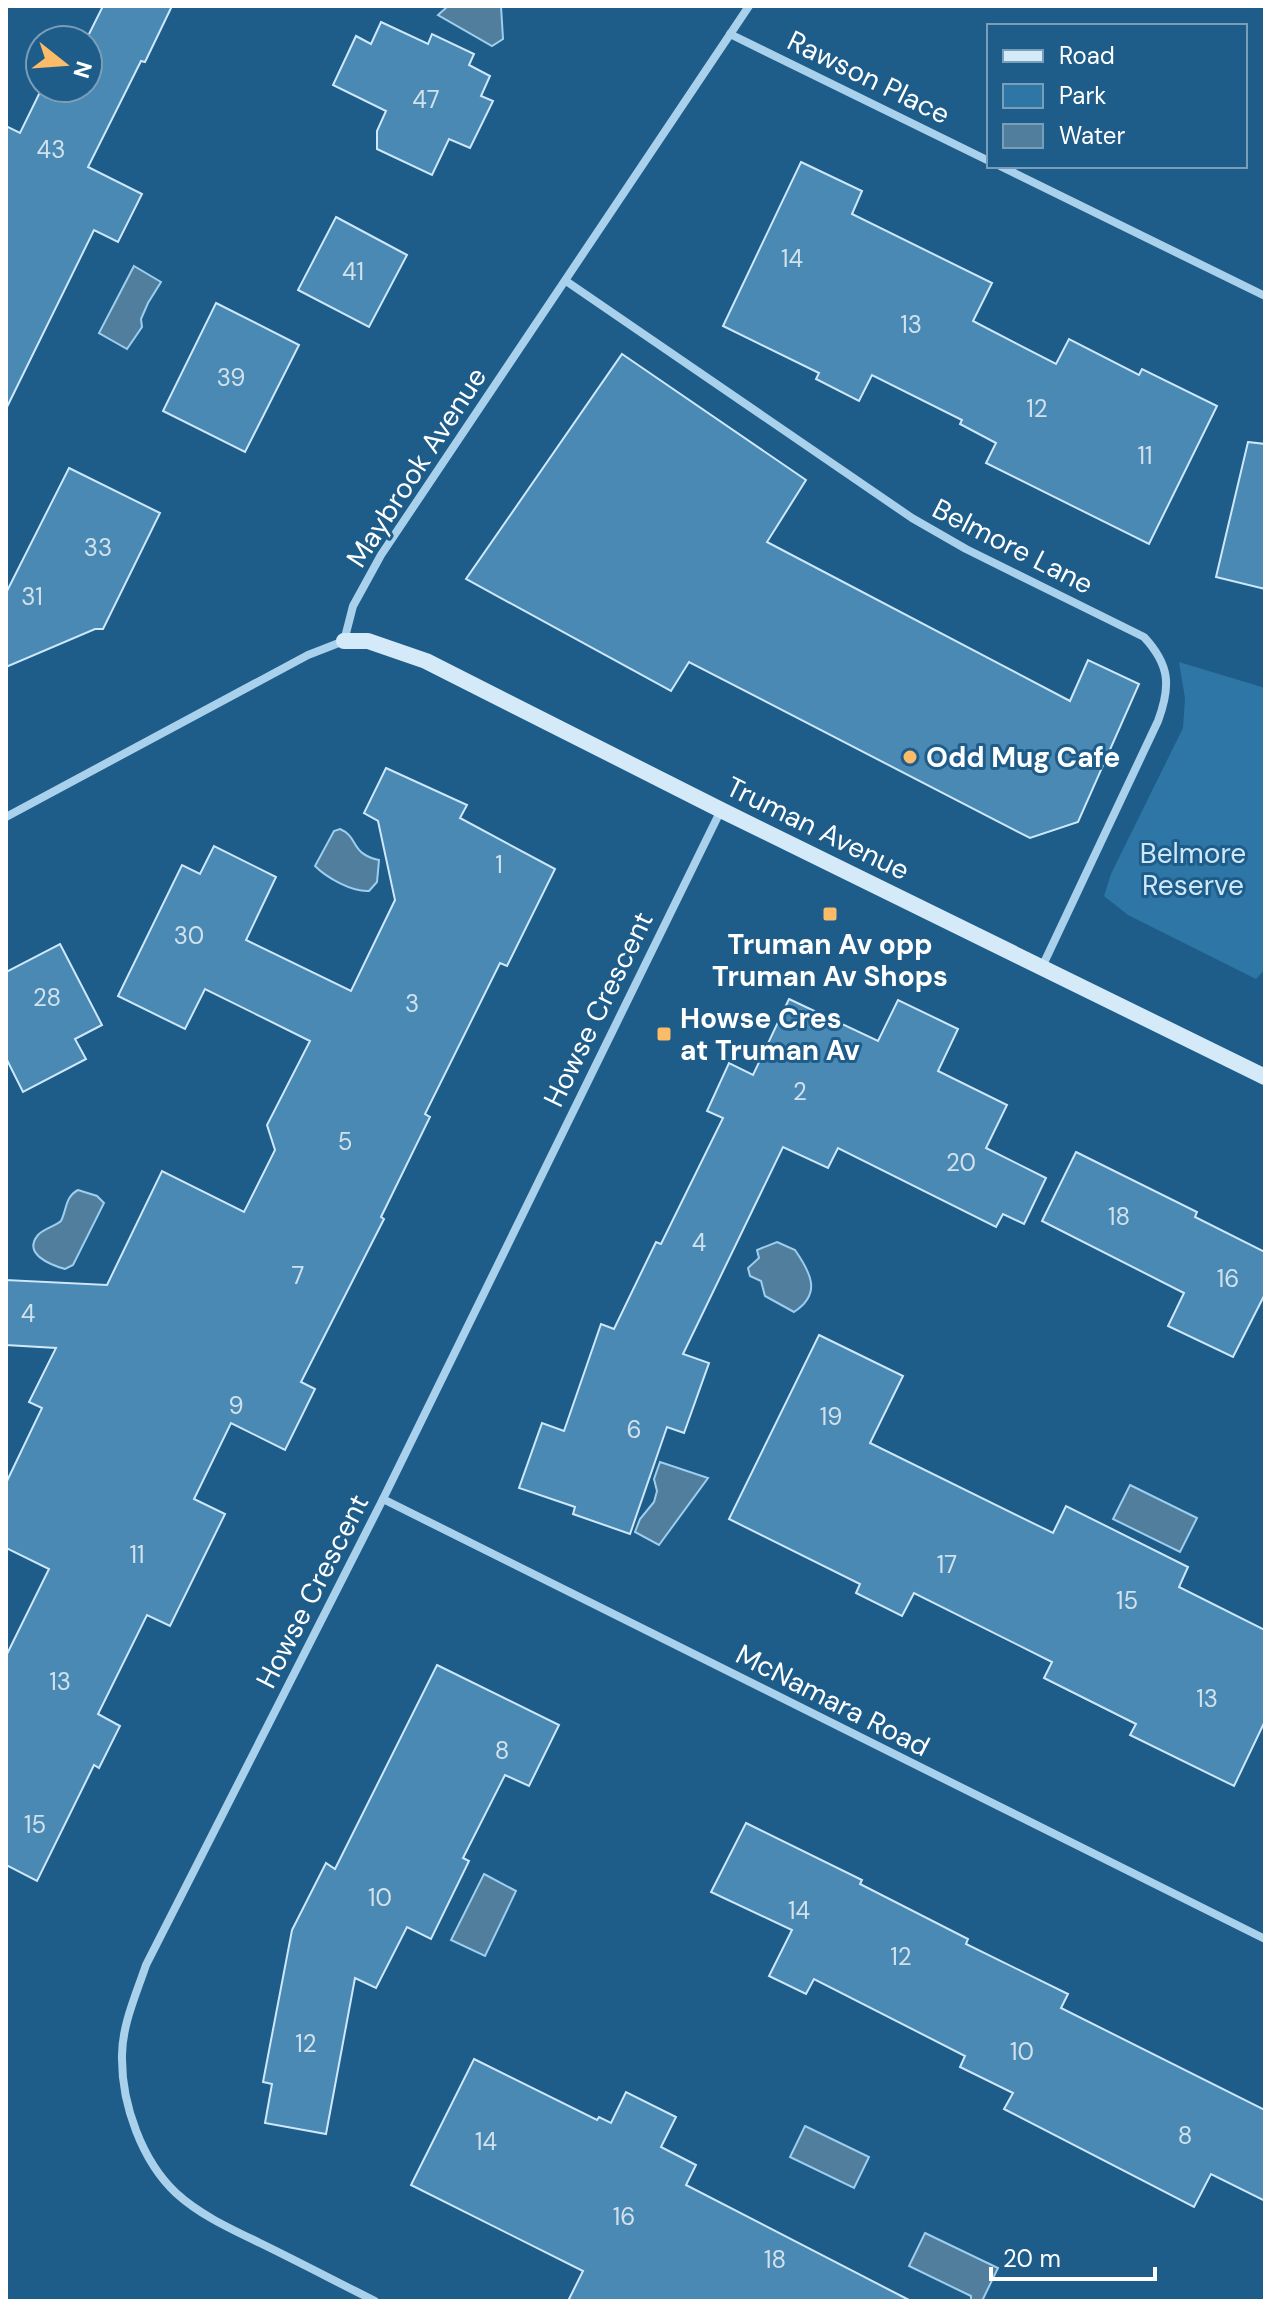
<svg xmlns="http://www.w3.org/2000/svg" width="1271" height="2307" font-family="'DM Sans',sans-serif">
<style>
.green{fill:#2e76a6}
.water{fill:#517e9d;stroke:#9dceee;stroke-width:2}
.building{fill:#4a89b4;stroke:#cee8f9;stroke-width:2}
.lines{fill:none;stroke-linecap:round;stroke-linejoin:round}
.street{stroke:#a9d1ec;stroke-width:8}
.secondary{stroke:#d5eaf9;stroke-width:16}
.poi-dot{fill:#fbbb68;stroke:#1e5d8a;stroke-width:3}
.labels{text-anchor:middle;stroke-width:6;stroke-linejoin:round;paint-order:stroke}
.number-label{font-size:24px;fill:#d2e2ec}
.street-label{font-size:28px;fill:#fff;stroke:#1e5d8a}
.poi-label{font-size:28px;font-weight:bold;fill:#fff;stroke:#1e5d8a;text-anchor:start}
.park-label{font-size:28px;fill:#cee8f9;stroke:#1e5d8a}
</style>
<rect width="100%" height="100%" fill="#1e5d8a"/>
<polygon class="green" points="1179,662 1265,688 1265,969 1256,979 1128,915 1104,896 1111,874 1183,728 1185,698"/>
<g class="water">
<polygon points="448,6 501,6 503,39 492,46 438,15"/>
<polygon points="134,266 161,282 148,303 141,319 142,327 127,349 99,333"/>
<path d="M 340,829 C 359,837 350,854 379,860 L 377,882 L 369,891 C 352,892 327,878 315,866 L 334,831 Z"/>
<path d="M 78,1190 L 97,1196 L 104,1203 L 73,1265 L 65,1269 C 51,1265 22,1254 38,1235 C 44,1228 54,1227 61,1221 C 67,1209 65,1197 78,1190 Z"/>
<path d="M 777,1242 L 795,1250 C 811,1273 822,1294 794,1312 L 765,1296 L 761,1281 L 750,1276 L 748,1268 L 759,1258 L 757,1250 Z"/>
<polygon points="660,1462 708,1478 659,1545 635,1532 640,1519 654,1502 657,1491 654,1479"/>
<polygon points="1130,1485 1197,1518 1180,1552 1113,1519"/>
<polygon points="484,1874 516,1891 485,1956 451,1940"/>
<polygon points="805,2126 869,2157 854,2188 790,2157"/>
<polygon points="925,2233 998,2268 982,2301 971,2300 971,2296 909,2266"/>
</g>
<g class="building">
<polygon points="103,6 172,6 145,62 141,61 88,167 142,194 118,242 94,230 6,409 6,126 20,133 42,88 88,88 88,40 86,40"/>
<polygon points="381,22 428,44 432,34 474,54 469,65 490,76 481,96 493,101 470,148 449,139 432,175 377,149 377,131 386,111 333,85 356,36 371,44"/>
<polygon points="801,162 862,191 852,214 992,283 973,321 1056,364 1069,339 1139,375 1142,369 1217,406 1149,544 986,463 996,443 960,424 962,420 872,375 859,401 816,379 819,373 723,326"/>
<polygon points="336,217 407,255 369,327 298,290"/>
<polygon points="216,303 299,345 245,452 163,411"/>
<polygon points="622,354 806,480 767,542 1070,701 1088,660 1139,684 1078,822 1030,838 689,662 671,691 466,579"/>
<polygon points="1248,442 1265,444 1265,589 1216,577"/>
<polygon points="69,468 160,513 103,629 95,629 6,667 6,593"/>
<polygon points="386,768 467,805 460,818 555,869 507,966 500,963 425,1114 430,1117 381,1217 384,1219 301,1382 315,1389 285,1450 231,1423 194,1499 225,1514 170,1626 147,1615 98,1714 120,1726 99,1768 94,1765 37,1881 6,1865 6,1656 49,1569 6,1548 6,1483 42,1408 29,1402 56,1348 6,1345 6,1280 107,1285 162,1171 244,1212 275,1150 267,1125 310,1041 205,989 185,1029 118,996 182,865 200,874 214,846 276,877 246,940 351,991 395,900 378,821 364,813"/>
<polygon points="60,944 102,1025 75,1039 86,1059 23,1092 6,1058 6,972"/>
<polygon points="789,999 878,1041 898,1000 958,1029 938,1071 1007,1105 986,1148 1046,1178 1024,1224 1003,1214 996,1227 838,1148 828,1168 783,1147 683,1354 709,1363 684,1433 667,1427 630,1534 573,1514 575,1507 519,1488 542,1423 564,1431 601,1324 614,1329 656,1242 661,1244 723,1118 707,1111 729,1063 753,1075"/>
<polygon points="1076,1152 1197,1212 1195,1217 1265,1252 1265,1294 1233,1357 1168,1326 1184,1293 1042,1221"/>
<polygon points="819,1335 903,1376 870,1443 1053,1533 1066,1506 1188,1567 1179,1587 1265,1630 1265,1721 1234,1786 1130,1735 1136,1724 1044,1678 1052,1662 914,1593 902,1616 856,1593 860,1584 729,1519"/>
<polygon points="437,1665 559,1725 529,1786 505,1775 463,1858 469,1861 431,1939 407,1927 376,1988 355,1978 326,2134 265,2123 272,2084 263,2082 292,1930 326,1863 335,1869"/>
<polygon points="746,1823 862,1880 860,1884 968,1939 966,1944 1068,1994 1061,2008 1265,2110 1265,2201 1211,2174 1194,2207 1004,2109 1013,2093 960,2067 965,2056 814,1979 806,1994 769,1976 792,1930 711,1892"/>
<polygon points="474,2059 597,2120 599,2117 611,2123 626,2092 676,2117 661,2147 696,2165 686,2185 911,2301 568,2301 583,2271 411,2185"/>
</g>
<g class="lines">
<g class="street">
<polyline points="730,34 989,161"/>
<polyline points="1000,166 1265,296"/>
<path d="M 566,281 L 912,518 L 966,549 L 1144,637 C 1170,665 1171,686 1158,721 L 1042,967"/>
<polyline points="6,817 308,655 344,641 353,606 381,555 749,6"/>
<polyline points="383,1499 1265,1939"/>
<path d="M 375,2301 C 337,2282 299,2262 260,2243 C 231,2229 200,2215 176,2193 C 142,2161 122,2105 122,2059 C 121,2027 136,1995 146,1965 L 383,1499 L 721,810"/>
</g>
<polyline class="secondary" points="344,641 368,641 426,661 721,810 1265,1077"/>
</g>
<g class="poi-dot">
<circle cx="910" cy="757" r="8"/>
<rect x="822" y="906" width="16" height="16" rx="4"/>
<rect x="656" y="1026" width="16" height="16" rx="4"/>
</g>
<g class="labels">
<g class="number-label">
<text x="426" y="108">47</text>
<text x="51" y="158">43</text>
<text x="792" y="267">14</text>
<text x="353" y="280">41</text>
<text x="911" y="333">13</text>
<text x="231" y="386">39</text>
<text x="1037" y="417">12</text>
<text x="1145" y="464">11</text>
<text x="98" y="556">33</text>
<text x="32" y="605">31</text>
<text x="499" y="873">1</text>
<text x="189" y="944">30</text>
<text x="47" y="1006">28</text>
<text x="412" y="1012">3</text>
<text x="800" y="1100">2</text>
<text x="345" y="1150">5</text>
<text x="961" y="1171">20</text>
<text x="1119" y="1225">18</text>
<text x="699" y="1251">4</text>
<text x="298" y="1284">7</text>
<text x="1228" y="1287">16</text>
<text x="28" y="1322">4</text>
<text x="236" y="1414">9</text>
<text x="831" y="1425">19</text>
<text x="634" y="1438">6</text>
<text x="137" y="1563">11</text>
<text x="947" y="1573">17</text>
<text x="1127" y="1609">15</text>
<text x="60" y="1690">13</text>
<text x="1207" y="1707">13</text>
<text x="502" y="1759">8</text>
<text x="35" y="1833">15</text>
<text x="380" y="1906">10</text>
<text x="799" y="1919">14</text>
<text x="901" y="1965">12</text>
<text x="306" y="2052">12</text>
<text x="1022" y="2060">10</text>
<text x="1185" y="2144">8</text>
<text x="486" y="2150">14</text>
<text x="624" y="2225">16</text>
<text x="775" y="2268">18</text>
</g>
<g class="street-label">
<text transform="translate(869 77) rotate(26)" y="10">Rawson Place</text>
<text transform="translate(416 467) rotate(-57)" y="10">Maybrook Avenue</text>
<text transform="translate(1013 546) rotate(27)" y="10">Belmore Lane</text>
<text transform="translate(818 828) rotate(26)" y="10">Truman Avenue</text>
<text transform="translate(598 1009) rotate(-64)" y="10">Howse Crescent</text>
<text transform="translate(312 1591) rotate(-63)" y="10">Howse Crescent</text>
<text transform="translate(833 1700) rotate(27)" y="10">McNamara Road</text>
</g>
<g class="poi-label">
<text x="926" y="767">Odd Mug Cafe</text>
<text x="830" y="954" text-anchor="middle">Truman Av opp<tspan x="830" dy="32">Truman Av Shops</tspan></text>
<text x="680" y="1028">Howse Cres<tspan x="680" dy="32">at Truman Av</tspan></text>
</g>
<g class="park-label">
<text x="1193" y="863">Belmore<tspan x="1193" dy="32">Reserve</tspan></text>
</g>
</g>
<rect width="1271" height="2307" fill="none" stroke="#ffffff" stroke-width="16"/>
<rect x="987" y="24" width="260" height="144" fill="#1e5d8a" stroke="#789eb9" stroke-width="2"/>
<rect x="1003" y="50" width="40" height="12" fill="#d5eaf9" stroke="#789eb9" stroke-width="2"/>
<text x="1059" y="64" font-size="24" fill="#ffffff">Road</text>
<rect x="1003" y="84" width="40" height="24" fill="#2e76a6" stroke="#789eb9" stroke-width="2"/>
<text x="1059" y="104" font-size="24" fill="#ffffff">Park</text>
<rect x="1003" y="124" width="40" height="24" fill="#517e9d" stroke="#789eb9" stroke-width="2"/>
<text x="1059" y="144" font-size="24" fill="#ffffff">Water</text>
<g transform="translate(64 64) rotate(107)"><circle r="38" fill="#1e5d8a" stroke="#789eb9" stroke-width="2"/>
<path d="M0-6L14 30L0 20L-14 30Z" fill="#fbbb68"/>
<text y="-12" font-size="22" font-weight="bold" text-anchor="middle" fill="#ffffff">N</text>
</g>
<path d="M991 2267v12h164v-12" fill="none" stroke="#ffffff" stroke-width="4"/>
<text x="1003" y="2267" font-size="24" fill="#ffffff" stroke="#1e5d8a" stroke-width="6" paint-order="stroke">20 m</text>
</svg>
